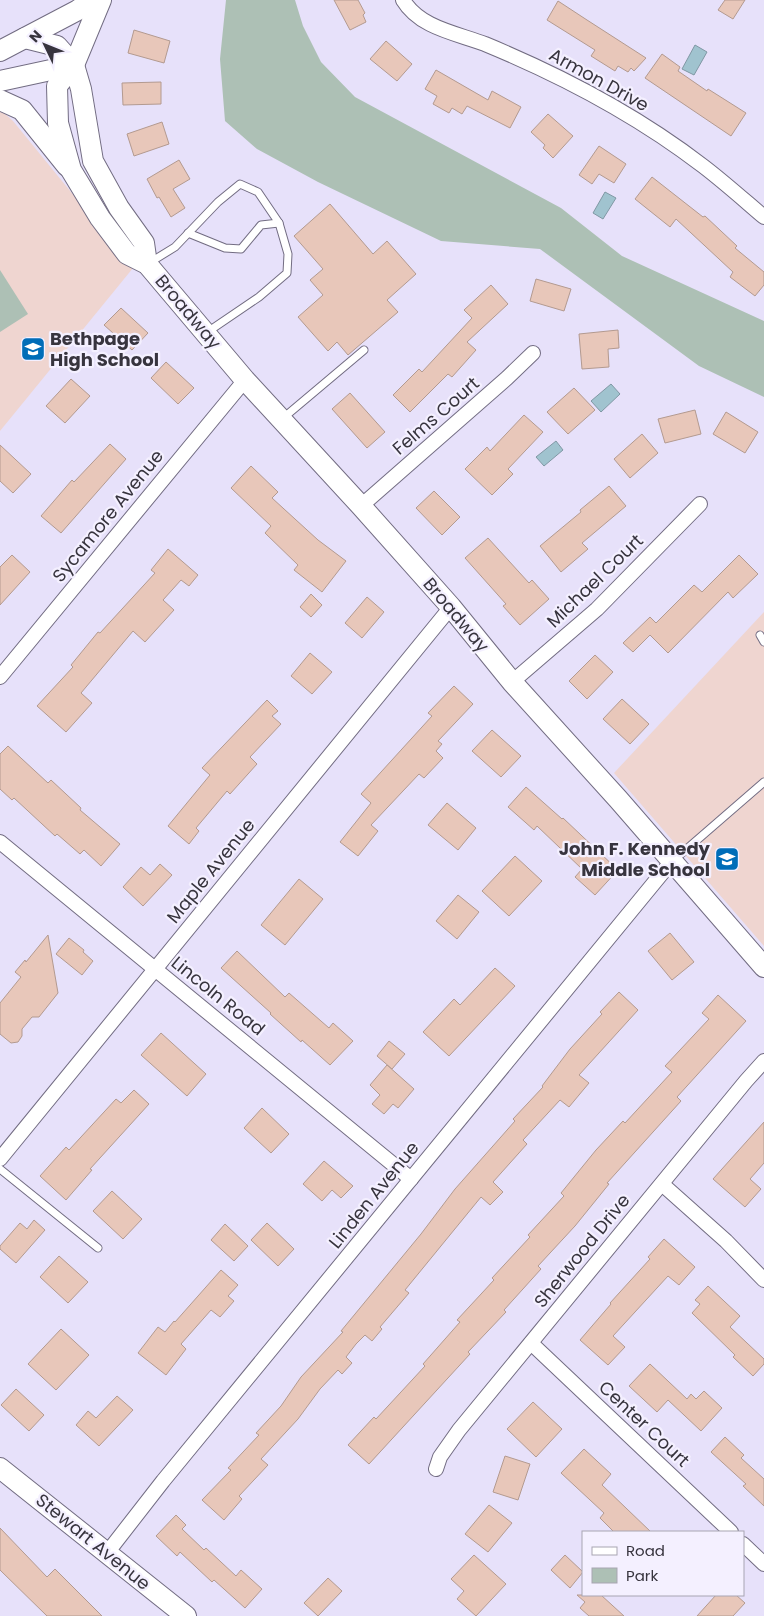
<svg xmlns="http://www.w3.org/2000/svg" width="764" height="1616" font-family="Poppins,sans-serif">
<style>
.education{fill:#efd5d0}
.green{fill:#adc0b5}
.water{fill:#a0c3cf;stroke:#8098a4}
.building{fill:#e8c7ba;stroke:#b39a90}
.lines{fill:none;stroke-linecap:round;stroke-linejoin:round}
.lane-casing{stroke:#726c82;stroke-width:9}
.street-casing{stroke:#726c82;stroke-width:16}
.secondary-casing{stroke:#726c82;stroke-width:22}
.lane{stroke:#fff;stroke-width:7}
.street{stroke:#fff;stroke-width:14}
.secondary{stroke:#fff;stroke-width:20}
.labels{text-anchor:middle;stroke-width:4.5;stroke-linejoin:round;paint-order:stroke}
.street-label{font-size:18px;fill:#37343e;stroke:#f4f0ff}
.poi-label{font-size:18px;font-weight:bold;fill:#37343e;stroke:#f4f0ff;text-anchor:start}
</style>
<rect width="100%" height="100%" fill="#e7e1fa"/>
<g class="education">
<polygon points="0,112 4,113 13,121 133,268 0,431"/>
<polygon points="764,612 764,946 614,773"/>
</g>
<g class="green">
<polygon points="226,0 295,0 303,26 321,62 355,97 561,208 622,256 764,321 764,397 699,366 540,249 441,241 318,182 257,149 225,121 220,59"/>
<polygon points="0,270 28,314 0,332"/>
</g>
<g class="water">
<polygon points="695,45 707,52 694,75 682,69"/>
<polygon points="605,192 616,198 603,219 593,213"/>
<polygon points="611,384 620,394 601,412 591,401"/>
<polygon points="556,441 563,450 544,466 536,457"/>
</g>
<g class="building">
<polygon points="334,0 358,0 365,13 363,15 366,22 350,30"/>
<polygon points="725,0 745,0 733,19 718,10"/>
<polygon points="558,1 587,20 646,58 634,71 631,68 628,72 618,66 615,71 591,56 595,50 547,20"/>
<polygon points="134,30 170,41 164,63 128,53"/>
<polygon points="386,41 412,64 397,81 370,59"/>
<polygon points="662,54 680,67 678,71 707,91 708,89 746,113 731,136 645,78"/>
<polygon points="436,70 488,100 492,91 521,107 510,128 467,106 462,114 452,108 449,113 433,104 437,96 425,89"/>
<polygon points="161,82 161,104 123,105 122,83"/>
<polygon points="548,114 573,136 553,158 543,148 545,145 531,132"/>
<polygon points="162,122 169,144 134,156 127,134"/>
<polygon points="599,146 626,164 614,183 599,174 592,184 579,175"/>
<polygon points="179,160 190,179 173,189 185,208 171,217 159,197 157,198 147,179"/>
<polygon points="652,177 703,217 705,216 737,246 735,248 764,272 764,285 755,296 730,277 733,272 676,219 670,227 635,199"/>
<polygon points="330,204 373,254 387,241 416,274 387,300 398,312 348,355 337,342 328,351 298,317 323,295 310,280 323,269 294,236"/>
<polygon points="536,279 571,289 564,311 530,301"/>
<polygon points="491,285 508,304 467,342 476,350 452,377 448,374 410,412 393,395 419,369 422,372 472,318 464,310"/>
<polygon points="121,308 148,333 132,350 104,325"/>
<polygon points="618,330 619,348 608,349 609,367 582,369 579,334"/>
<polygon points="166,362 194,388 178,404 151,378"/>
<polygon points="71,379 90,396 65,423 46,406"/>
<polygon points="574,388 595,410 568,434 547,412"/>
<polygon points="350,393 385,432 367,448 332,409"/>
<polygon points="695,410 701,434 665,443 658,419"/>
<polygon points="726,412 758,432 745,453 713,434"/>
<polygon points="524,415 543,432 508,469 513,474 492,495 465,469 487,447 490,451"/>
<polygon points="642,434 658,453 630,478 614,459"/>
<polygon points="110,444 126,459 61,533 41,516 72,480 74,482"/>
<polygon points="0,445 31,474 13,493 0,481"/>
<polygon points="251,466 278,492 272,498 318,540 346,561 322,592 294,570 298,565 265,533 271,526 231,488"/>
<polygon points="609,486 626,506 582,543 588,549 561,572 540,546 581,512 580,510"/>
<polygon points="434,491 460,517 442,535 416,508"/>
<polygon points="488,538 529,583 532,580 549,599 520,625 503,606 506,604 465,558"/>
<polygon points="168,549 198,575 189,586 181,580 163,600 174,610 145,642 133,631 81,693 92,703 66,732 37,706 73,667 71,665 98,632 100,633 155,573 151,570"/>
<polygon points="12,555 30,572 0,605 0,567"/>
<polygon points="739,555 758,574 733,598 728,592 668,653 650,635 633,652 623,643 650,617 656,623 694,585 702,592"/>
<polygon points="311,594 322,605 311,617 300,607"/>
<polygon points="367,597 384,612 362,638 345,623"/>
<polygon points="310,653 332,672 312,694 291,676"/>
<polygon points="595,655 613,672 587,699 569,681"/>
<polygon points="454,686 473,704 438,741 442,744 436,751 443,758 424,778 419,774 371,825 378,831 358,856 340,842 371,803 361,794 432,716 428,713"/>
<polygon points="622,699 649,724 630,744 603,719"/>
<polygon points="267,700 278,711 272,716 281,724 250,757 257,764 230,794 227,791 196,828 199,831 189,844 168,826 210,775 202,768"/>
<polygon points="492,730 521,756 501,777 472,751"/>
<polygon points="8,746 48,783 51,780 81,808 80,810 120,844 101,866 84,850 80,854 57,834 55,836 14,798 12,800 0,789 0,754"/>
<polygon points="526,787 562,819 563,818 618,870 595,895 575,877 582,869 537,826 534,830 508,807"/>
<polygon points="447,803 476,828 458,850 428,825"/>
<polygon points="515,856 542,881 509,916 482,891"/>
<polygon points="160,864 172,875 143,906 123,887 141,867 150,875"/>
<polygon points="299,879 323,899 285,945 261,925"/>
<polygon points="458,895 479,912 457,939 436,921"/>
<polygon points="670,933 694,962 672,980 648,951"/>
<polygon points="48,935 58,993 39,1017 32,1017 22,1029 22,1036 18,1042 11,1043 0,1034 0,1003 21,977 15,972 25,960 26,962"/>
<polygon points="69,938 84,950 83,952 93,961 82,975 56,954"/>
<polygon points="237,951 285,997 289,993 329,1028 333,1023 353,1041 330,1065 302,1040 301,1042 270,1014 271,1013 221,968"/>
<polygon points="495,968 515,986 449,1056 423,1032 454,999 460,1005"/>
<polygon points="619,992 638,1010 579,1075 589,1083 569,1107 560,1100 523,1140 527,1144 493,1182 503,1192 490,1205 481,1197 405,1290 409,1293 380,1327 382,1329 372,1341 365,1335 356,1344 346,1357 352,1363 342,1374 338,1370 320,1389 298,1419 261,1459 268,1465 239,1496 242,1499 224,1520 202,1500 231,1470 228,1468 259,1435 256,1433 281,1406 301,1377 343,1332 341,1331 421,1234 455,1189 515,1121 513,1119 543,1087 542,1086 570,1049 602,1014 600,1012"/>
<polygon points="718,995 746,1021 677,1097 681,1101 607,1183 609,1184 575,1226 538,1266 541,1269 504,1310 506,1312 468,1352 470,1354 369,1464 348,1445 374,1417 376,1419 425,1366 423,1364 460,1322 457,1320 494,1280 492,1278 530,1237 528,1235 564,1196 561,1193 596,1150 623,1121 625,1123 672,1072 665,1066 709,1019 702,1013"/>
<polygon points="161,1033 206,1074 187,1096 141,1055"/>
<polygon points="389,1041 405,1054 392,1069 377,1056"/>
<polygon points="387,1065 414,1089 398,1108 393,1104 384,1114 372,1104 380,1095 370,1085"/>
<polygon points="134,1090 149,1104 90,1169 92,1170 66,1200 40,1176 66,1147 69,1150 116,1099 121,1103"/>
<polygon points="262,1108 289,1134 271,1153 244,1128"/>
<polygon points="764,1122 764,1163 750,1179 761,1189 745,1207 713,1179"/>
<polygon points="324,1161 353,1186 341,1198 332,1190 322,1201 303,1184"/>
<polygon points="112,1191 142,1219 123,1239 93,1211"/>
<polygon points="34,1220 45,1230 16,1263 0,1249 0,1246 20,1223 27,1229"/>
<polygon points="267,1223 294,1249 278,1266 251,1240"/>
<polygon points="225,1224 248,1246 234,1261 211,1240"/>
<polygon points="664,1239 695,1267 679,1285 668,1276 613,1336 625,1347 608,1365 580,1340 611,1304 610,1303 650,1259 648,1257"/>
<polygon points="59,1256 88,1282 68,1303 40,1277"/>
<polygon points="221,1270 238,1285 228,1296 234,1301 220,1317 211,1310 181,1344 186,1349 166,1375 138,1353 158,1327 165,1332 174,1321 175,1322"/>
<polygon points="708,1286 740,1316 730,1327 764,1359 764,1364 753,1376 733,1357 735,1355 692,1313 700,1304 695,1300"/>
<polygon points="61,1329 89,1355 56,1390 28,1364"/>
<polygon points="650,1364 687,1399 691,1394 696,1399 704,1391 722,1408 701,1431 668,1400 657,1412 629,1386"/>
<polygon points="16,1389 44,1415 29,1431 1,1405"/>
<polygon points="117,1396 133,1410 99,1446 76,1425 88,1411 96,1418"/>
<polygon points="533,1402 562,1429 536,1457 507,1429"/>
<polygon points="725,1437 744,1455 741,1458 764,1479 764,1506 743,1486 746,1484 711,1452"/>
<polygon points="584,1449 611,1474 602,1485 651,1532 614,1532 600,1518 604,1513 561,1473"/>
<polygon points="505,1456 530,1464 518,1500 493,1492"/>
<polygon points="489,1505 512,1523 488,1552 465,1534"/>
<polygon points="176,1515 186,1525 182,1529 204,1550 206,1548 236,1576 241,1570 262,1589 245,1608 214,1580 212,1582 180,1552 177,1556 156,1536"/>
<polygon points="0,1528 47,1577 55,1569 102,1616 47,1616 0,1570"/>
<polygon points="474,1555 506,1584 476,1616 457,1599 464,1591 451,1579"/>
<polygon points="565,1555 583,1572 570,1588 551,1570"/>
<polygon points="328,1578 342,1591 318,1616 304,1603"/>
<polygon points="577,1595 601,1595 624,1616 589,1616 580,1608 585,1602"/>
<polygon points="716,1595 736,1595 745,1603 733,1616 697,1616"/>
</g>
<g class="lines">
<defs>
<g id="lane">
<polyline points="188,233 225,248 241,249 261,225 279,223"/>
<polyline points="149,263 175,247 218,202 240,184 258,192 279,223 288,254 287,273 259,297 206,333"/>
<polyline points="282,419 364,350"/>
<polyline points="760,635 764,642"/>
<polyline points="674,860 764,782"/>
<polyline points="0,1169 98,1248"/>
</g>
<g id="street">
<path d="M 403,0 C 420,28 456,33 485,44 C 560,75 638,116 703,166 C 724,182 744,200 764,217"/>
<polyline points="361,506 507,378 533,353"/>
<polyline points="0,677 245,380"/>
<polyline points="512,682 597,609 700,504"/>
<polyline points="0,842 411,1179"/>
<polyline points="0,1159 451,607"/>
<polyline points="662,1184 726,1241 764,1280"/>
<polyline points="531,1343 731,1532"/>
<polyline points="436,1469 440,1457 459,1430 746,1081 764,1061"/>
<polyline points="743,1544 764,1564"/>
<polyline points="107,1553 163,1481 672,861"/>
</g>
<g id="secondary">
<polyline points="101,0 74,65 57,86 58,123 71,170 100,218 127,254 147,264 245,380 361,506 451,607 512,682 618,799 764,967"/>
<polyline points="25,38 57,46 74,65 81,89 93,161 119,208 144,243 147,264"/>
<polyline points="0,51 78,10 92,0"/>
<polyline points="0,81 74,65"/>
<polyline points="0,100 22,110 67,166"/>
<polyline points="0,1468 186,1616"/>
</g>
</defs>
<use href="#lane" class="lane-casing"/>
<use href="#street" class="street-casing"/>
<use href="#secondary" class="secondary-casing"/>
<use href="#lane" class="lane"/>
<use href="#street" class="street"/>
<use href="#secondary" class="secondary"/>
</g>
<defs>
<symbol id="school-square" viewBox="-11 -11 22 22"><rect x="-9" y="-9" width="18" height="18" rx="4" fill="#006db8" stroke="#f4f0ff"/><path d="M0-5L7-2L0 1L-7-2ZM-4 1L0 2.5L4 1V4Q0 6-4 4Z" fill="#fff"/></symbol>
</defs>
<g fill-rule="evenodd">
<use href="#school-square" x="19" y="335" width="28" height="28"/>
<use href="#school-square" x="713" y="845" width="28" height="28"/>
</g>
<g class="labels">
<g class="street-label">
<text transform="translate(599 80) rotate(29)" y="6">Armon Drive</text>
<text transform="translate(188 312) rotate(50)" y="6">Broadway</text>
<text transform="translate(436 416) rotate(-41)" y="6">Felms Court</text>
<text transform="translate(108 516) rotate(-51)" y="6">Sycamore Avenue</text>
<text transform="translate(595 581) rotate(-44)" y="6">Michael Court</text>
<text transform="translate(456 615) rotate(50)" y="6">Broadway</text>
<text transform="translate(211 871) rotate(-51)" y="6">Maple Avenue</text>
<text transform="translate(218 996) rotate(39)" y="6">Lincoln Road</text>
<text transform="translate(374 1195) rotate(-51)" y="6">Linden Avenue</text>
<text transform="translate(582 1251) rotate(-51)" y="6">Sherwood Drive</text>
<text transform="translate(644 1424) rotate(43)" y="6">Center Court</text>
<text transform="translate(93 1542) rotate(39)" y="6">Stewart Avenue</text>
</g>
<g class="poi-label">
<text x="50" y="345">Bethpage<tspan x="50" dy="21">High School</tspan></text>
<text x="710" y="855" text-anchor="end">John F. Kennedy<tspan x="710" dy="21">Middle School</tspan></text>
</g>
</g>
<rect x="582" y="1531" width="162" height="65" fill="#f4f0ff" stroke="#a8a5b2"/>
<rect x="592" y="1547" width="25" height="8" fill="#ffffff" stroke="#a8a5b2"/>
<text x="626" y="1556" font-size="15" fill="#37343e">Road</text>
<rect x="592" y="1568" width="25" height="15" fill="#adc0b5" stroke="#a8a5b2"/>
<text x="626" y="1581" font-size="15" fill="#37343e">Park</text>
<g transform="translate(45 45) rotate(313)" stroke="#f4f0ff" stroke-width="4" paint-order="stroke">
<path d="M0-4L9 19L0 12L-9 19Z" fill="#37343e"/>
<text y="-8" font-size="14" font-weight="bold" text-anchor="middle" fill="#37343e">N</text>
</g>
</svg>
